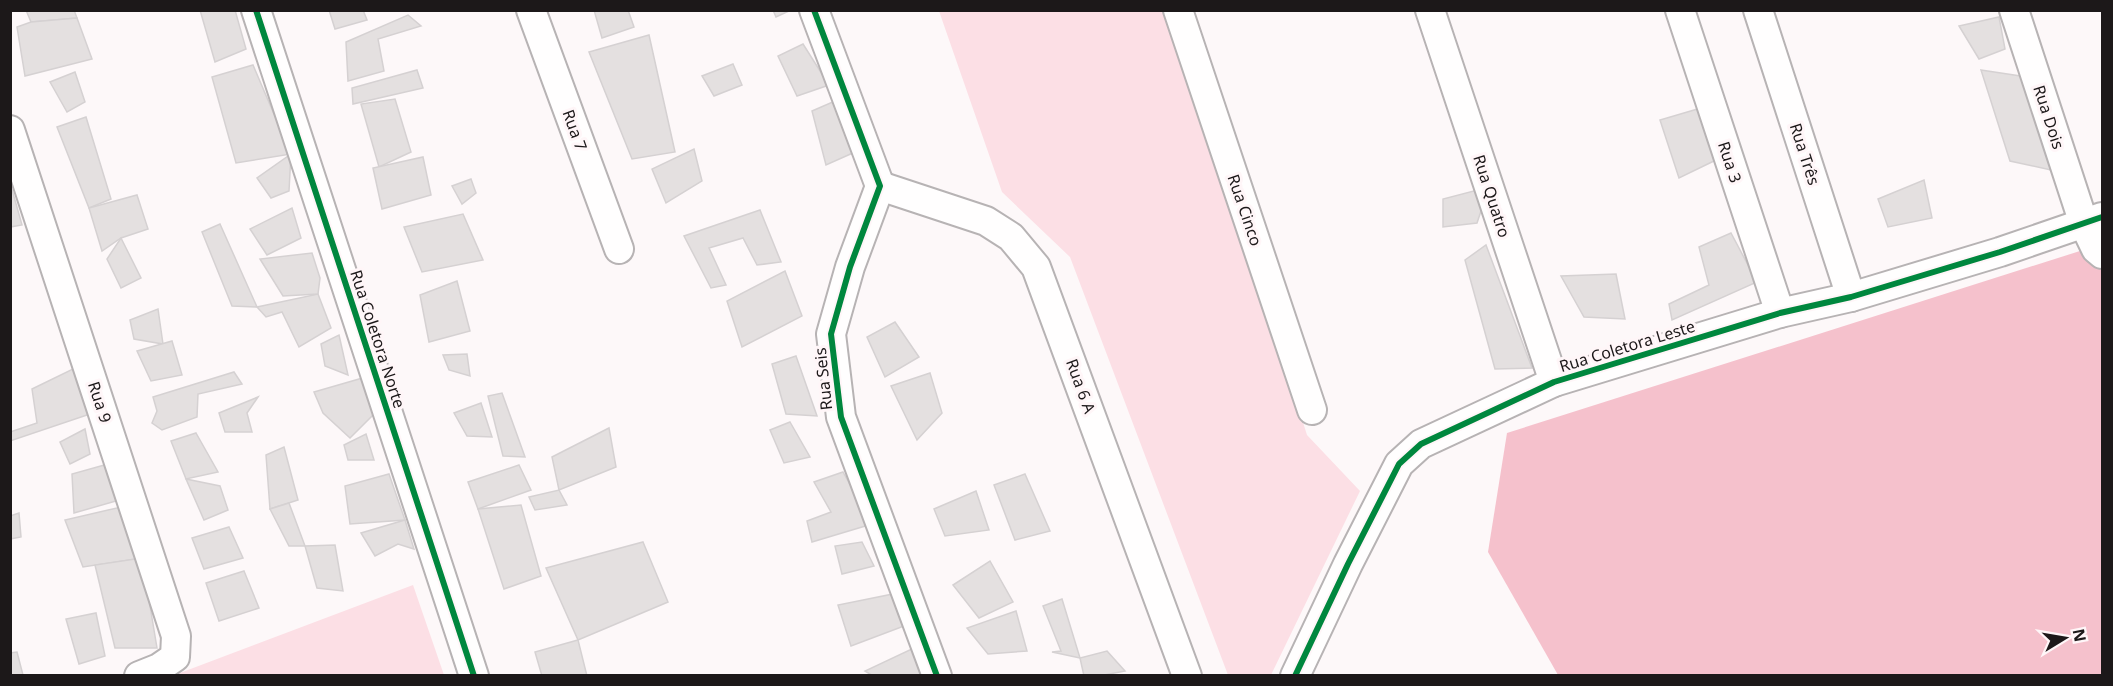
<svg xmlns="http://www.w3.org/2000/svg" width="2113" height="686" font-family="'Noto Sans',sans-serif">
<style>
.green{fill:#fcdfe5}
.forest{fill:#f5c1cc}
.building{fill:#e4e0e0;stroke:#d5d1d2;stroke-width:1.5}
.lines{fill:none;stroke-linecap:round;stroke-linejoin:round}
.minor-casing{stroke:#b7b3b4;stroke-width:32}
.minor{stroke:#fffefe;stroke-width:28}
.cycleway-casing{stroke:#fff6f8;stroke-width:10}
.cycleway{stroke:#00873e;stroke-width:6}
.labels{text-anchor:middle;stroke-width:6;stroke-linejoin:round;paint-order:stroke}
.street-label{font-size:16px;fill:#1c1819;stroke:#fff6f8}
</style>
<rect width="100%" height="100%" fill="#fdf8f9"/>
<g class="green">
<polygon points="939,11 1172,11 1307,435 1360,491 1271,675 1228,675 1070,257 1002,192"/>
<polygon points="413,585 444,675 172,676"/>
</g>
<polygon class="forest" points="2102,244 2102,675 1558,675 1488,552 1507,433"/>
<g class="building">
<polygon points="26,10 74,10 77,18 31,22"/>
<polygon points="200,10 235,10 246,49 215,62"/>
<polygon points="329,10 363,10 367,20 335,29"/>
<polygon points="594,10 628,10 634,27 602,38"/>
<polygon points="773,10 791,10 776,17"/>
<polygon points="408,15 421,26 378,39 384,71 348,81 346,42"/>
<polygon points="1999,17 2005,49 1979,59 1959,26"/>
<polygon points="77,18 92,59 25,76 17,27 31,22"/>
<polygon points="649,35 675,152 632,159 589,52"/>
<polygon points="803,44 829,85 797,96 778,56"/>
<polygon points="733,64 742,85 714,96 702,76"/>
<polygon points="253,65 291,154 236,163 212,77"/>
<polygon points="417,70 423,88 353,104 352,88"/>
<polygon points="1981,70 2027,77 2060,172 2010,161"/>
<polygon points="75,72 85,102 67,112 50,82"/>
<polygon points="395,99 411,152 379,167 361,104"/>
<polygon points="835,101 855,152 826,165 812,111"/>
<polygon points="1701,108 1718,159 1679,178 1660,120"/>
<polygon points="86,117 111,199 89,208 57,127"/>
<polygon points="694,149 702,181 666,203 652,169"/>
<polygon points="291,154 289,191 271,198 257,178"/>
<polygon points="423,157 431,195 382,209 373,168"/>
<polygon points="471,179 476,193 462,204 452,186"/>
<polygon points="1924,180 1932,218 1888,227 1878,199"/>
<polygon points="11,186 22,225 10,227 10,186"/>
<polygon points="1489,187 1477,223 1443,227 1443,199"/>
<polygon points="137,195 148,229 121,238 102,251 89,208"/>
<polygon points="292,208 301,238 267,255 250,229"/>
<polygon points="760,210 781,262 757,265 743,238 709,248 726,285 711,288 684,236"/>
<polygon points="463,214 483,260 422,272 404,227"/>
<polygon points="220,224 257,307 232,306 202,232"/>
<polygon points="1731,233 1757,282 1672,320 1669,304 1709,285 1699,247"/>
<polygon points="121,238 141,278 121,288 107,259"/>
<polygon points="1486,245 1532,368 1495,369 1465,260"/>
<polygon points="312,253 320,278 318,294 283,296 260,259"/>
<polygon points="785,271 802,316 742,347 727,301"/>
<polygon points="1616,274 1625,319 1584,317 1561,276"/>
<polygon points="457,281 470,331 429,342 420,295"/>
<polygon points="318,294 331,328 299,347 282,312 266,317 257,307"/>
<polygon points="158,309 163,344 134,339 130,320"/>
<polygon points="895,322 919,357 885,377 867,337"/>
<polygon points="339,335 348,375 325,366 321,344"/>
<polygon points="172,341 182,375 151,381 137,351"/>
<polygon points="467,354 470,376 449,370 443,355"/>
<polygon points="796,356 817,416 786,414 772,364"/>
<polygon points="77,367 90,414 10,441 10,432 37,423 32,389"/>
<polygon points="234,372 242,384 198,394 197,417 162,430 152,423 157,411 153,397"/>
<polygon points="930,373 942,413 917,440 891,386"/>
<polygon points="366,377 376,412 350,438 323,413 314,392"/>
<polygon points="502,393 525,457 503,456 488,396"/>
<polygon points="258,397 247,413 252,432 225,432 219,413"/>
<polygon points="481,403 492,437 467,436 454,413"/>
<polygon points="790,422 810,457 784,463 770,430"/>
<polygon points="609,428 616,467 559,490 552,457"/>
<polygon points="85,429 90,454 70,464 60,442"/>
<polygon points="196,433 218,472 186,479 171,441"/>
<polygon points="366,434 374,460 348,460 344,445"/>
<polygon points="284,447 298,500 270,509 266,455"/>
<polygon points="108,464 116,501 74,513 72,474"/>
<polygon points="519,465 531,490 478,509 468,482"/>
<polygon points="843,472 872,524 812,542 807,521 831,512 814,482"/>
<polygon points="389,474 405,520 350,524 345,486"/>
<polygon points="1025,474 1050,531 1015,540 994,485"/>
<polygon points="186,479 220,486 228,510 204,520"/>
<polygon points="559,490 567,505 535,510 529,497"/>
<polygon points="976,491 989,530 945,536 934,509"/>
<polygon points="289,503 305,546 289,546 270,509"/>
<polygon points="521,505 541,576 504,589 478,509"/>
<polygon points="121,507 142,558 83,567 65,520"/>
<polygon points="19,513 21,537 10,539 10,516"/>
<polygon points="405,520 414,549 398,544 375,556 361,533"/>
<polygon points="229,527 243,558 204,569 192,538"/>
<polygon points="643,542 668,602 578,640 546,568"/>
<polygon points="862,542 874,566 842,574 835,546"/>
<polygon points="335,545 343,591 317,588 305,546"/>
<polygon points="142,558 157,648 115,648 95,565"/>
<polygon points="990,561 1013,602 979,618 953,585"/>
<polygon points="244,571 259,608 219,621 206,583"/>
<polygon points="898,593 904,626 851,646 838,605"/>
<polygon points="1062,599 1080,658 1052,652 1061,651 1043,606"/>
<polygon points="1016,611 1027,651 988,654 967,628"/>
<polygon points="96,613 105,656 79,664 66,619"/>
<polygon points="578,640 587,676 542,676 535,652"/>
<polygon points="916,647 927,676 873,676 865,671"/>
<polygon points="1107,651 1125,671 1099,676 1084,676 1080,658"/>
<polygon points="17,652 23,675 10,676 10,653"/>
</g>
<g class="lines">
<defs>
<g id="minor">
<polyline points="256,10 474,676"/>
<polyline points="531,10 619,249"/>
<polyline points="814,10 880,186 850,267 831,334 841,417 937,676"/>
<polyline points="1178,10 1312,410"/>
<polyline points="1430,10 1554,382"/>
<polyline points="1680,10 1780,313"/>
<polyline points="1758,10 1851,297"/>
<polyline points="2014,10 2084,224 2096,249 2102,254"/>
<polyline points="10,130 176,636 175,657 159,668 139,676"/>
<polyline points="880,186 986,221 1011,237 1036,267 1187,676"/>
<polyline points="1295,676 1348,564 1399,464 1421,444 1554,382 1780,313 1851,297 2000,252 2102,217"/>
</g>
</defs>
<use href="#minor" class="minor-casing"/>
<use href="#minor" class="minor"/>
<defs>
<g id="cycleway">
<polyline points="256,10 474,676"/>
<polyline points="814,10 880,186 850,267 831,334 841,417 937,676"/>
<polyline points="1295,676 1348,564 1399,464 1421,444 1554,382 1780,313 1851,297 2000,252 2102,217"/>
</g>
</defs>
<use href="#cycleway" class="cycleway-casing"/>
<use href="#cycleway" class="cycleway"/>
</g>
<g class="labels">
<g class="street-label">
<text transform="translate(2049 117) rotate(72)" y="6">Rua Dois</text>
<text transform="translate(575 130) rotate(70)" y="6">Rua 7</text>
<text transform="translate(1805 154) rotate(72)" y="6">Rua Três</text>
<text transform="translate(1730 162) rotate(72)" y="6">Rua 3</text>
<text transform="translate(1492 196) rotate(72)" y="6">Rua Quatro</text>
<text transform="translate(1245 210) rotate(71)" y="6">Rua Cinco</text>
<text transform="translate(378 339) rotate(72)" y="6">Rua Coletora Norte</text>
<text transform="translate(1627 346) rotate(-17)" y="6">Rua Coletora Leste</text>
<text transform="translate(823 379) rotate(-96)" y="6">Rua Seis</text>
<text transform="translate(1081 386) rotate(70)" y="6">Rua 6 A</text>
<text transform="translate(100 402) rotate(72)" y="6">Rua 9</text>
</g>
</g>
<rect width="2113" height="686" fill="none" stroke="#1c1819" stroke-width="24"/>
<g transform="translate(2065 638) rotate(79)" stroke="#fff6f8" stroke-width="4.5" paint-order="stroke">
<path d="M0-4.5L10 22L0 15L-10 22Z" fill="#1c1819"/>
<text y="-9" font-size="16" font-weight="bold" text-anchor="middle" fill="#1c1819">N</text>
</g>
</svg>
